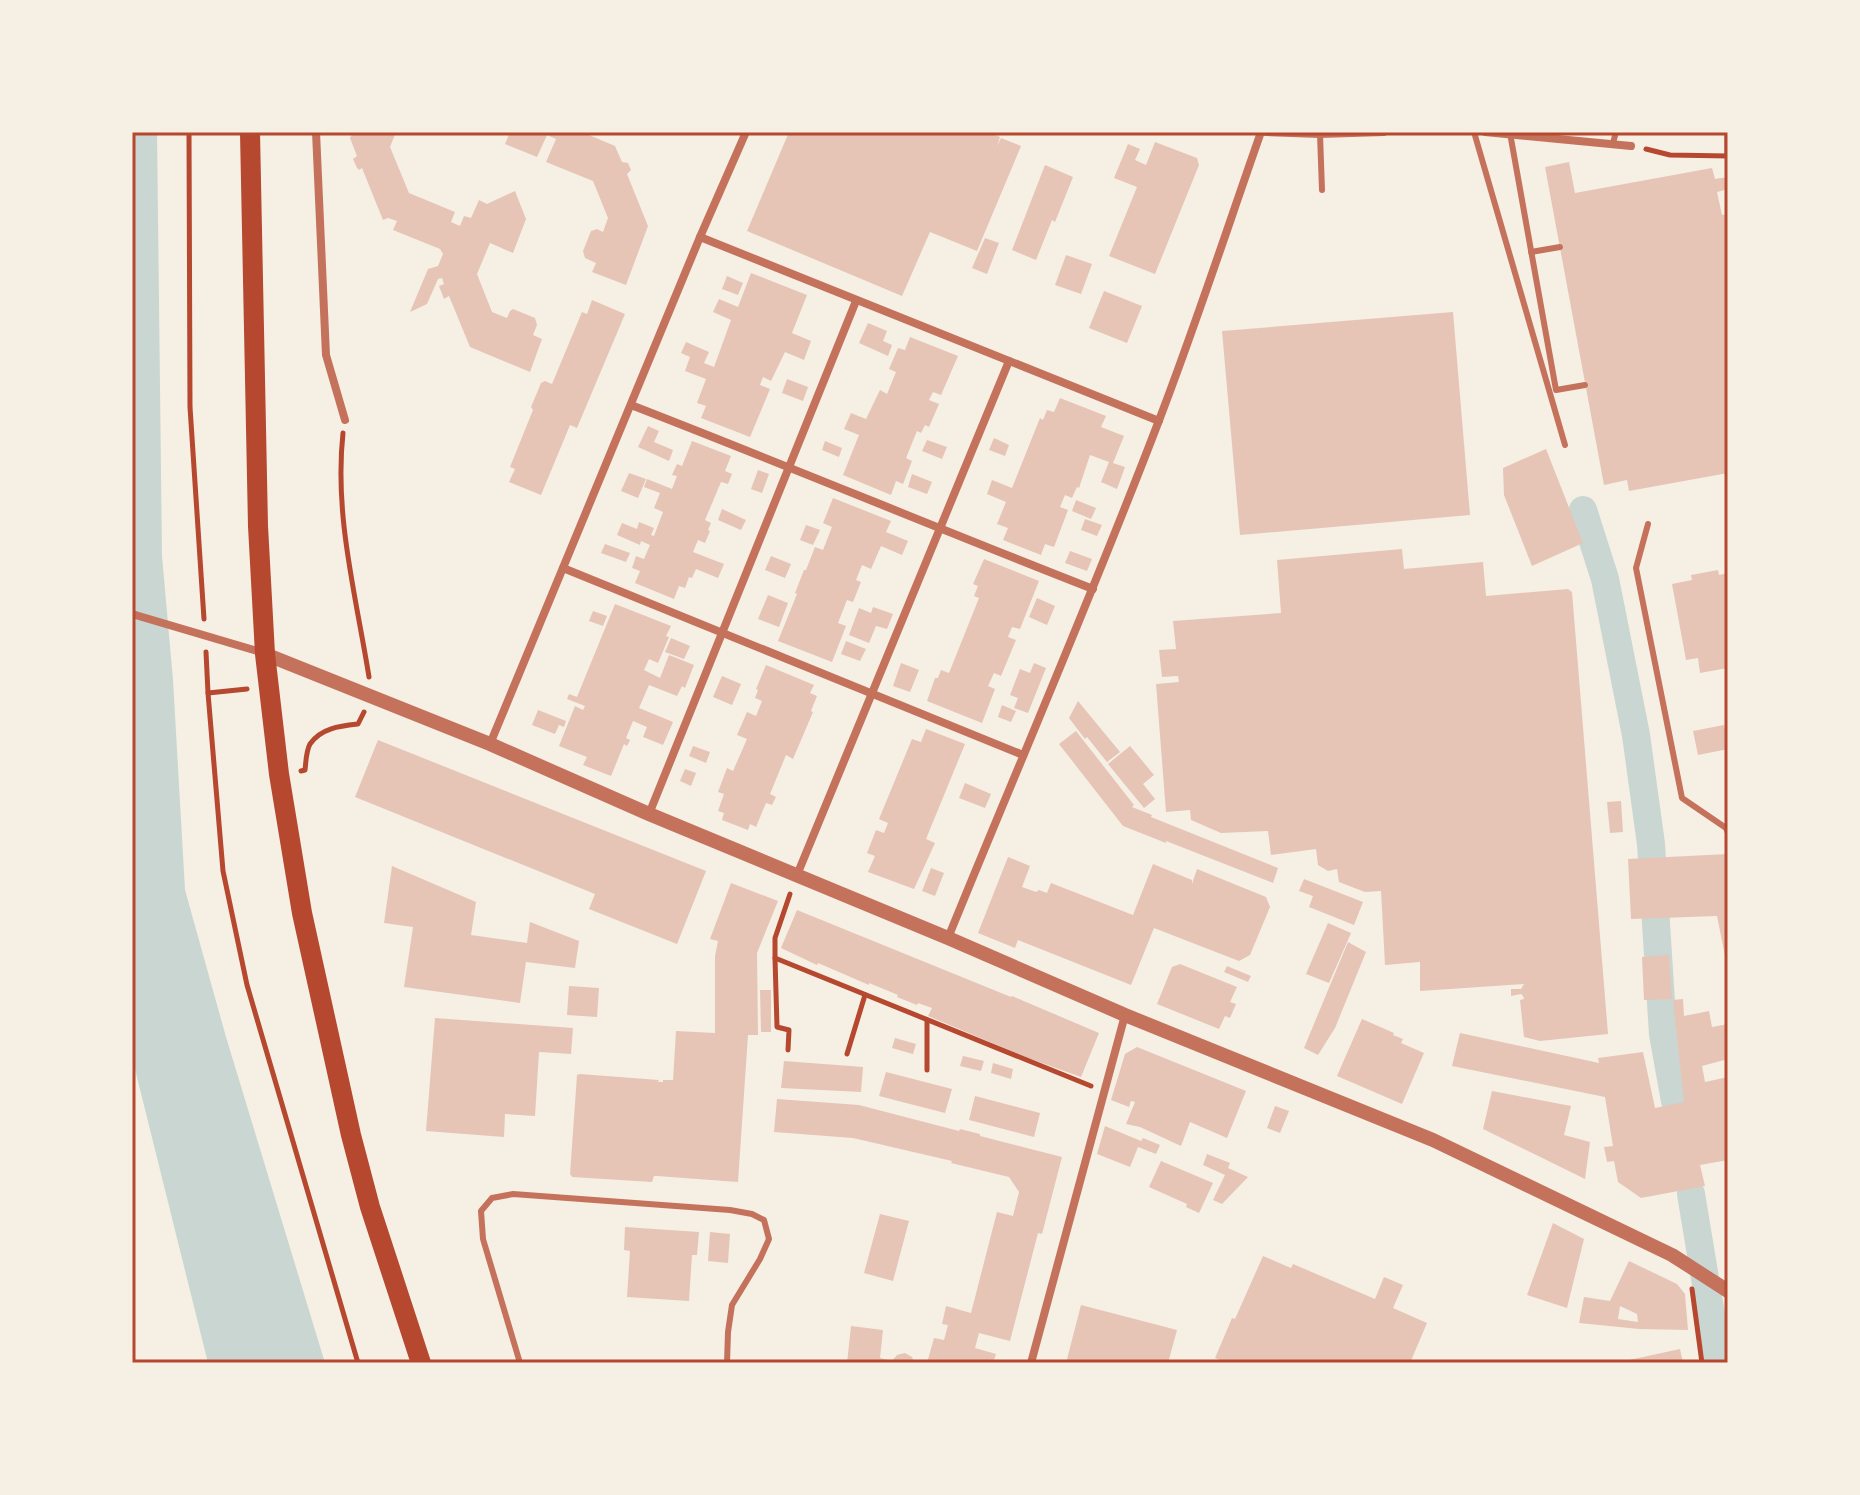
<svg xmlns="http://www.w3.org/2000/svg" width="1860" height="1495" font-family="'PT Sans',sans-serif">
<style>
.water{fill:#c9d6d2}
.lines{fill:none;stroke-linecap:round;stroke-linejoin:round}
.canal{stroke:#c9d6d2;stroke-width:28}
.building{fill:#e6c5b7;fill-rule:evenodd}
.path{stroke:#b5482f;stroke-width:5}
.service{stroke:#c5725c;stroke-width:6}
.minor{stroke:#c5725c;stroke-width:8}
.tertiary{stroke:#c5725c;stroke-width:14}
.primary{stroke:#b5482f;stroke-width:20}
.neatline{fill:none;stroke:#b5482f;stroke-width:3}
</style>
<rect width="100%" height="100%" fill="#f6efe4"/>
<polygon class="water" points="132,132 157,132 162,556 173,680 185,890 226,1037 325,1363 208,1363 132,1057"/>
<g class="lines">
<g class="canal">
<polyline points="1583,510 1605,579 1636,735 1651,844 1663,1034 1675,1101"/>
<polyline points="1691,1194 1719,1363"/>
</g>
</g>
<g class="building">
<polygon points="353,132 396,132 390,147 409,193 455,212 451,222 460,226 464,216 471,218 479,200 487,204 515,191 526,219 513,253 490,243 477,274 492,312 507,318 510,311 513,309 535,318 537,325 533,335 542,339 530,372 470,347 449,296 444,299 439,286 444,284 442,278 438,279 427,304 410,312 428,269 438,266 443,254 440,249 393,230 397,221 388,218 383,220 362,168 359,170 357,168 353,159 357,156 350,138"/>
<polygon points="510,132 582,132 615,146 622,162 628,163 631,170 627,174 648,226 626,285 592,272 596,263 585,258 583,251 591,231 597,229 603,232 608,218 593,181 546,162 556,139 547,135 537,157 505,144"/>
<polygon points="789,132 988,132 1000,137 997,146 1001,138 1021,146 977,251 930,232 902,296 747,231"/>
<polygon points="1155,142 1197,158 1199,165 1155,274 1109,256 1137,187 1114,178 1128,144 1140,149 1135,160 1146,165"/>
<polygon points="1569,162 1575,193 1712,168 1715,179 1728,177 1728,189 1717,192 1722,215 1728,214 1728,473 1629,491 1627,480 1604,485 1545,167"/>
<polygon points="1045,165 1073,177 1055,222 1052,220 1036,260 1012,250"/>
<polygon points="985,238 999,243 987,274 972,268"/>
<polygon points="1066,255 1092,264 1081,294 1055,285"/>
<polygon points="751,273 807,295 792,333 811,341 804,360 785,352 771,381 763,377 760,385 770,389 750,437 701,418 706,406 697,403 706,379 685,371 690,357 681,353 686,342 709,352 704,363 714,367 731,320 713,312 719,299 738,307"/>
<polygon points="727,276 743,283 738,295 722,289"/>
<polygon points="1104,291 1142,306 1127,343 1089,328"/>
<polygon points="592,300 625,314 577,428 570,425 541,495 509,482 515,469 510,467 533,410 531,407 541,383 545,381 552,384 582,312 587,314"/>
<polygon points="1453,312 1470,515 1240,535 1222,331"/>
<polygon points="868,323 887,331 883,341 892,345 888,356 859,343"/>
<polygon points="910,337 958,356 941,395 933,392 929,400 939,404 929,427 925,425 921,433 917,431 906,458 912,461 903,484 896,481 891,495 843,475 859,435 844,429 851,413 866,419 880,390 887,394 896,372 889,369 898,348 905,350"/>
<polygon points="787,379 808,387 803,401 782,393"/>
<polygon points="1060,398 1106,416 1101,427 1124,436 1113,463 1125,467 1117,489 1101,482 1109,462 1090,455 1079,488 1077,487 1072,498 1065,495 1060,507 1068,510 1054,547 1045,544 1041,555 1003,540 1008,528 997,524 1006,502 987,494 992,480 1012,488 1040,418 1043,420 1047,410 1054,412"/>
<polygon points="648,426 659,431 654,442 673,450 669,461 638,447"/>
<polygon points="994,438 1009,445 1005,456 989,450"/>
<polygon points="927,440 947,447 942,459 922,451"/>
<polygon points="692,441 731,456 725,471 732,474 728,484 721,482 705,520 711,523 708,530 710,531 705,543 698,540 693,552 724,564 718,578 696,569 692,578 689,577 685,588 679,586 674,599 635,583 640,571 632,568 636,556 644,559 650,545 641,541 640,545 617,535 622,523 637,529 639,522 654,528 651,535 654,536 663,512 654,508 660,493 644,487 647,479 672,489 677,476 672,475 677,464 682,466"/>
<polygon points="825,441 842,448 839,457 822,450"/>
<polygon points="1546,449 1583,543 1532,566 1504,495 1503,468"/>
<polygon points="758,470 769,474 762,493 751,489"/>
<polygon points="629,473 646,479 638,498 621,491"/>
<polygon points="912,474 932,482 927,494 908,487"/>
<polygon points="833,498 891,521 886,532 908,541 902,555 881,546 871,569 862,565 856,580 861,582 853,602 847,600 838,623 846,626 832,662 778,641 797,594 795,593 804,570 806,570 815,547 823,550 832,527 823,523"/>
<polygon points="1076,500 1096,508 1091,519 1072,511"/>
<polygon points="722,509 746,520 741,530 718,520"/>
<polygon points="1085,519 1102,525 1097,536 1081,530"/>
<polygon points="806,525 820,530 813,545 800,540"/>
<polygon points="605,544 630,553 626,562 601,553"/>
<polygon points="1402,549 1404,569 1483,562 1486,596 1568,589 1572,592 1608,1034 1540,1041 1524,1037 1520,1000 1524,999 1523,996 1521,994 1511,996 1511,989 1521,989 1524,984 1420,991 1420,962 1385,965 1381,891 1365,892 1339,882 1337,869 1328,871 1318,865 1316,849 1271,855 1268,831 1221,833 1191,820 1190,810 1166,812 1156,684 1179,682 1178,676 1162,677 1159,650 1176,649 1173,621 1281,613 1277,560"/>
<polygon points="1070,551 1092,559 1087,571 1065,563"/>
<polygon points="771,556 791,564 785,578 765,570"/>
<polygon points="984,559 1039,581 1020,629 1012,627 1008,637 1016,640 1001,676 994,673 988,686 995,689 982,723 927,701 935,678 938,678 941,670 949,673 979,598 974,596 978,586 973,584"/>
<polygon points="1718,570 1719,575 1728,573 1728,668 1700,673 1698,658 1686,660 1672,584 1692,580 1691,575"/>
<polygon points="768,595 788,603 779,627 758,619"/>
<polygon points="1037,598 1055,606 1047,625 1029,617"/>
<polygon points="615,604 671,626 666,636 669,637 658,663 649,659 644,670 660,678 669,655 694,665 685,688 682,686 677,696 649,685 639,708 673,722 663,745 643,737 647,727 633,721 626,738 630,740 627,746 624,744 611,776 583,765 587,757 559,746 575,706 583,710 585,706 567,699 569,694 577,697"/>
<polygon points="873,607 893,614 887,629 876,626 869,643 849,635 859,608 871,613"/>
<polygon points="593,611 607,616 603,626 589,621"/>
<polygon points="671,638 690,646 684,659 665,652"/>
<polygon points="846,641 866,649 860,661 841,654"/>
<polygon points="901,663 919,670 910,692 893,686"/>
<polygon points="1034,663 1046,668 1028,713 1014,708 1018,698 1010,695 1020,669 1030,673"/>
<polygon points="766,665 814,685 810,693 817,696 811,711 813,712 793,759 786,755 770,794 776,797 772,805 766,803 756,827 750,824 748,830 722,820 724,813 718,811 724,794 718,792 727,768 733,771 747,739 737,735 747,712 756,716 762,701 755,698 758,690 756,689"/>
<polygon points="722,676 741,684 732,705 713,697"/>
<polygon points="1078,701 1120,752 1107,762 1087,737 1085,739 1069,718"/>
<polygon points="1002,705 1016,711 1011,722 998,717"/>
<polygon points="538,710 566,721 564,727 559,725 555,734 532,725"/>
<polygon points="1724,725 1728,749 1698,755 1693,731"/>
<polygon points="926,729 965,744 926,839 935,843 914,889 868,872 875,856 867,853 876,830 884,833 888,823 879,819 912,739 921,742"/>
<polygon points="1076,731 1134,805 1132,807 1152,815 1151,817 1278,868 1273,883 1166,841 1166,843 1123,826 1059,744"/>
<polygon points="378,740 706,871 677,944 589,909 595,894 355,797"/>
<polygon points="693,746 710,752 706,763 689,756"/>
<polygon points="1130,746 1154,775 1143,784 1155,799 1144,808 1108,764"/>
<polygon points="685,769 696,773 691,786 680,781"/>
<polygon points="965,783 991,794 985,808 959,798"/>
<polygon points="1621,801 1623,832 1610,833 1607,802"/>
<polygon points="1728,854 1728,965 1727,966 1717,916 1631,919 1628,859"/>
<polygon points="1008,857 1030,866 1022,887 1036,892 1039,890 1047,893 1051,883 1133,915 1153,864 1192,880 1192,884 1197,869 1266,897 1270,907 1250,955 1239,961 1154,928 1131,985 1018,940 1015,948 978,933"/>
<polygon points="392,866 476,902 471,935 527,943 530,922 579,941 575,968 526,962 520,1003 404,987 413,927 384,923"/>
<polygon points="931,868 944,873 935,896 922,891"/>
<polygon points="1304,879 1363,902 1354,925 1309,907 1313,896 1299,891"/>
<polygon points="731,883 778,901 757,953 758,1035 748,1035 738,1182 657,1176 654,1176 652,1182 572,1177 570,1174 577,1075 580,1074 659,1080 658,1082 663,1082 663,1080 673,1080 676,1031 715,1033 715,956 718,941 710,939"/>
<polygon points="797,910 1011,997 1012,996 1099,1033 1081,1077 1028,1058 928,1016 932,1008 918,1003 917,1005 897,997 898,995 869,983 869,985 818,963 817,965 781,948"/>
<polygon points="1328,923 1351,933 1329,983 1306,974"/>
<polygon points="1348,942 1366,952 1335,1028 1318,1055 1304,1048"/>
<polygon points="1669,955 1672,999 1644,1000 1642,957"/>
<polygon points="1180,964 1237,987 1230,1002 1236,1004 1230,1018 1225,1016 1219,1029 1157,1004 1172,967"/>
<polygon points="1227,966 1251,976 1248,982 1224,972"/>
<polygon points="569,986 599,988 597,1017 567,1015"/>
<polygon points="760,990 771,990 771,1032 761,1032"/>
<polygon points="1683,999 1684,1016 1709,1011 1712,1027 1728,1024 1728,1059 1702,1066 1705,1082 1728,1077 1728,1160 1700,1165 1705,1186 1641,1198 1618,1182 1614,1161 1607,1162 1604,1147 1613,1146 1605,1097 1452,1066 1460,1033 1599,1063 1598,1058 1643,1052 1655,1108 1684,1102 1673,1000"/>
<polygon points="435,1018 573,1028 571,1054 539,1052 535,1116 505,1114 504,1137 426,1131"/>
<polygon points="1362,1019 1394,1033 1393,1035 1403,1039 1401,1043 1424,1053 1402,1104 1337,1076"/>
<polygon points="895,1038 916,1044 913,1054 892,1048"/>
<polygon points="1137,1047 1246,1091 1227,1138 1190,1122 1181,1146 1140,1127 1126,1124 1135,1102 1131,1101 1129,1107 1111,1100 1125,1054"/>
<polygon points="963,1056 984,1061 981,1071 960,1066"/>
<polygon points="784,1061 863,1067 861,1092 781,1088"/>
<polygon points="993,1063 1013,1069 1011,1079 991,1073"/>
<polygon points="886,1072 952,1089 945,1113 879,1096"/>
<polygon points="1492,1091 1571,1106 1564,1135 1590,1142 1585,1179 1483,1129"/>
<polygon points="975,1096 1040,1113 1034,1137 969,1120"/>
<polygon points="777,1099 859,1105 959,1131 960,1129 980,1134 980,1136 1062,1157 1042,1234 1038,1233 1010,1341 979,1333 975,1348 996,1354 993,1363 927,1363 934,1338 944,1340 948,1325 942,1324 946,1306 971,1313 997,1212 1013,1216 1019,1192 1009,1177 951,1163 952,1161 853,1138 774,1132"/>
<polygon points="1275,1106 1289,1111 1280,1133 1267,1128"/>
<polygon points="1105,1126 1141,1141 1143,1138 1160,1145 1156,1154 1138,1147 1130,1167 1097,1154"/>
<polygon points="1207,1154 1230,1163 1228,1168 1248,1177 1222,1204 1213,1200 1225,1175 1203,1165"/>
<polygon points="1161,1161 1213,1183 1199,1213 1186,1207 1187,1204 1149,1187"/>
<polygon points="880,1214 909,1221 893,1281 864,1273"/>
<polygon points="1553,1223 1584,1239 1567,1308 1527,1295"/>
<polygon points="625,1227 699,1232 697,1255 692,1255 689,1301 627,1297 630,1251 624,1250"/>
<polygon points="710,1232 730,1234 728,1263 708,1261"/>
<polygon points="1263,1256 1291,1268 1293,1264 1375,1299 1384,1277 1403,1285 1393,1308 1427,1323 1410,1363 1227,1363 1215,1358 1232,1318 1235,1319"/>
<path d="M 1629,1261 L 1677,1284 L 1685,1294 L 1688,1330 L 1639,1329 L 1579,1323 L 1584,1297 L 1610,1301 ZM 1620,1306 L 1637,1314 L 1638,1322 L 1618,1319 Z"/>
<polygon points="1081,1305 1177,1330 1168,1363 1066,1363"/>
<polygon points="851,1326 883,1330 880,1358 892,1361 897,1355 905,1353 912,1357 914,1363 847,1363"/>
<polygon points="1680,1349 1683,1363 1620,1363 1620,1362"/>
</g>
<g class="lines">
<g class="path">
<polyline points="189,132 190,407 204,619"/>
<polyline points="1646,149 1670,155 1728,156"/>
<polyline points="1727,156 1727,132"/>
<path d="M 343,433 C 334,515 356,596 369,677"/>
<polyline points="206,652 208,693"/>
<polyline points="247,689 208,693 223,871 247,985 358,1363"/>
<path d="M 301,771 L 305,770 C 306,762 306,751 310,744 C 321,728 340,726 358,724 L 364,712"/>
<polyline points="775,958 775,938 790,894"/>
<polyline points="788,1050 789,1030 777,1027 775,958 1091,1086"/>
<polyline points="847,1054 865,995"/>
<polyline points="927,1070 927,1020"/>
<polyline points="1692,1289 1702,1363"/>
</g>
<g class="service">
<polyline points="1474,132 1565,445"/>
<polyline points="1510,133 1556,390 1585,385"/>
<polyline points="1320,134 1322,190"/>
<polyline points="1613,143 1616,132"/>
<polyline points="1531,252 1560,247"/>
<polyline points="1648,524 1636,568 1682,798 1726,828 1728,833"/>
<polyline points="520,1363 483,1239 481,1211 492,1198 513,1194 730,1210 752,1214 764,1220 769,1239 760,1259 732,1305 728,1332 727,1363"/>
</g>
<g class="minor">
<polyline points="316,132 326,355 345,420"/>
<polyline points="1266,132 1320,134 1384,132"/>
<polyline points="1485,132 1631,146"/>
<polyline points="700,237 1159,421"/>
<path d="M 631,405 C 786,465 939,529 1093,589"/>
<polyline points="563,568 1023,755"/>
<polyline points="132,614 264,653"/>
<polyline points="490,744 700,237 746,132"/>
<polyline points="649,814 856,301"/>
<polyline points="797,875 1009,361"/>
<path d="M 948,938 C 1018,766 1092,596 1158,423 C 1195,327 1227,229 1261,132"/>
<polyline points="1031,1363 1125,1015"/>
</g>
<polyline class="tertiary" points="265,654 490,744 649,814 948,938 1125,1015 1433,1140 1672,1255 1728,1291"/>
<polyline class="primary" points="250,132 258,526 265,654 279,774 302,913 351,1135 370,1207 421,1363"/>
</g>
<rect width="1860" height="1495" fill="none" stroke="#f6efe4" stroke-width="268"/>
<rect x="134" y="134" width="1592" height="1227" class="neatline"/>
</svg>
